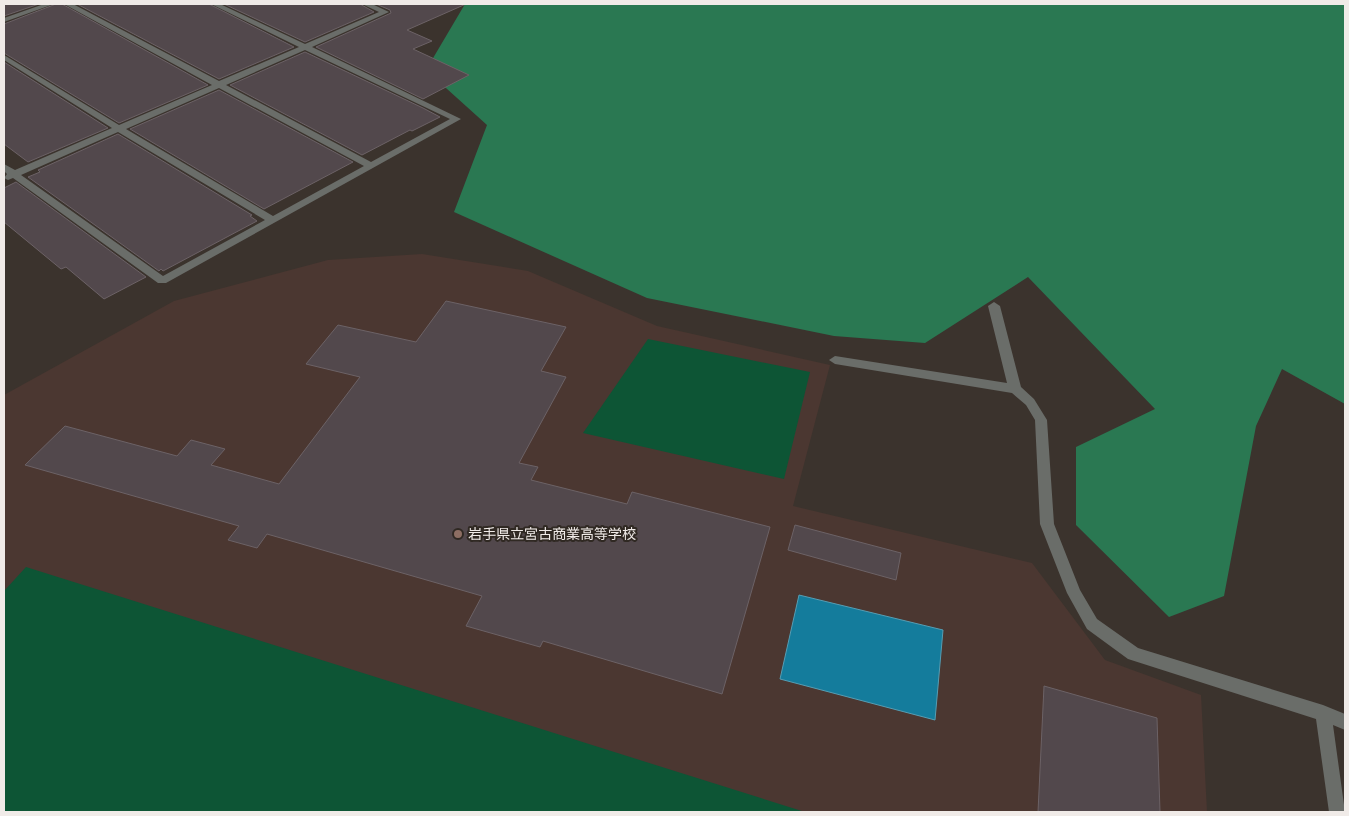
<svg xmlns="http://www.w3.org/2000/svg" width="1349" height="816" font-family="'Fira Sans Condensed','Noto Sans JP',sans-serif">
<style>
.education{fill:#4b3731}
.green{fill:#0d5535}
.forest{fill:#2a7852}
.water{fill:#147c9c;stroke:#569db3}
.building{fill:#52484c;stroke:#6c6266}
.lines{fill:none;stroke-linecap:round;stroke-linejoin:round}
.minor{fill:#6a6d69;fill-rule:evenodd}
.education-dot{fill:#8d6e63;stroke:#302923;stroke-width:2}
.labels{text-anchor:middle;stroke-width:4;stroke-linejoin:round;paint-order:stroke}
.poi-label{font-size:14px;fill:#f0ebe8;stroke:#302923;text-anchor:start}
</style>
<rect width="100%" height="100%" fill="#3b332d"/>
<polygon class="education" points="422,254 528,271 657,326 830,365 793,506 1032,563 1105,660 1201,695 1207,812 4,812 4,395 174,301 328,260"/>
<g class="green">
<polygon points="648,339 810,372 784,479 583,433"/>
<polygon points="26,567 805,812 4,812 4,591"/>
</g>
<polygon class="forest" points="465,4 1345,4 1345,404 1282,369 1256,426 1224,596 1169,617 1076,525 1076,447 1155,409 1028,277 925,343 834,336 647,298 454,212 487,125 426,70"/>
<polygon class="water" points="799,595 943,630 935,720 780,679"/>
<g class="building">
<polygon points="4,4 39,4 4,16"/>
<polygon points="56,4 62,4 208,85 119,123 4,53 4,24"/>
<polygon points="77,4 209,4 294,47 219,79"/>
<polygon points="224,4 360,4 374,12 305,42"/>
<polygon points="376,4 466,4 407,30 432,41 413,49 469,75 423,99 316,47 391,13 390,10"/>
<polygon points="305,52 423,108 440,117 412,131 410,130 362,155 230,85"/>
<polygon points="4,62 108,128 28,162 4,144"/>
<polygon points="219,90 351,161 353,162 264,209 130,129"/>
<polygon points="118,134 252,215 250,216 257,221 163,271 161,269 159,271 28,177 40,172 38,170"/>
<polygon points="16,182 146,277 104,299 66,267 61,269 4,222 4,188"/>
<polygon points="446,301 566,327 541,371 566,377 519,463 538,467 531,480 627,504 632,492 770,527 722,694 543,641 540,647 466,626 482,596 267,534 257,548 228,540 239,526 25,465 65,426 177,456 191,440 225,449 211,465 279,484 360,377 306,364 338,325 416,342"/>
<polygon points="795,525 901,553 896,580 788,550"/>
<polygon points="1044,686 1157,718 1160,812 1038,812"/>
</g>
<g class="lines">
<g class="minor">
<polygon points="44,4 54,4 4,22 4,18"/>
<path d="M 64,4 L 73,4 L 219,81 L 299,47 L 211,4 L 220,4 L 305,44 L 379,12 L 362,4 L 372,4 L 389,12 L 312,47 L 461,119 L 166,283 L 158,283 L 13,178 L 8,180 L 4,178 L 7,174 L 4,171 L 4,164 L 15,170 L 112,128 L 4,60 L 4,55 L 119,125 L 212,85 ZM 305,50 L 450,119 L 371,162 L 226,85 ZM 219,88 L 364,166 L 273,216 L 126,129 ZM 118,132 L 265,220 L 163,276 L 21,175 Z"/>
<polygon points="994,302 1000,306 1021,387 1034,399 1047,420 1054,524 1080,590 1097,619 1138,648 1323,705 1345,714 1345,730 1333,725 1345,812 1329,812 1316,719 1128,659 1087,629 1067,593 1040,524 1035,420 1026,405 1012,393 835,364 829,360 835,356 1007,383 988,306"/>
</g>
</g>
<circle class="education-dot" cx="458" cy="534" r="5"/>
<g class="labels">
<g class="poi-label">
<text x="468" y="539">岩手県立宮古商業高等学校</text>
</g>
</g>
<rect width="1349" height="816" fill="none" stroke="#f0ebe8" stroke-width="10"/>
</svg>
